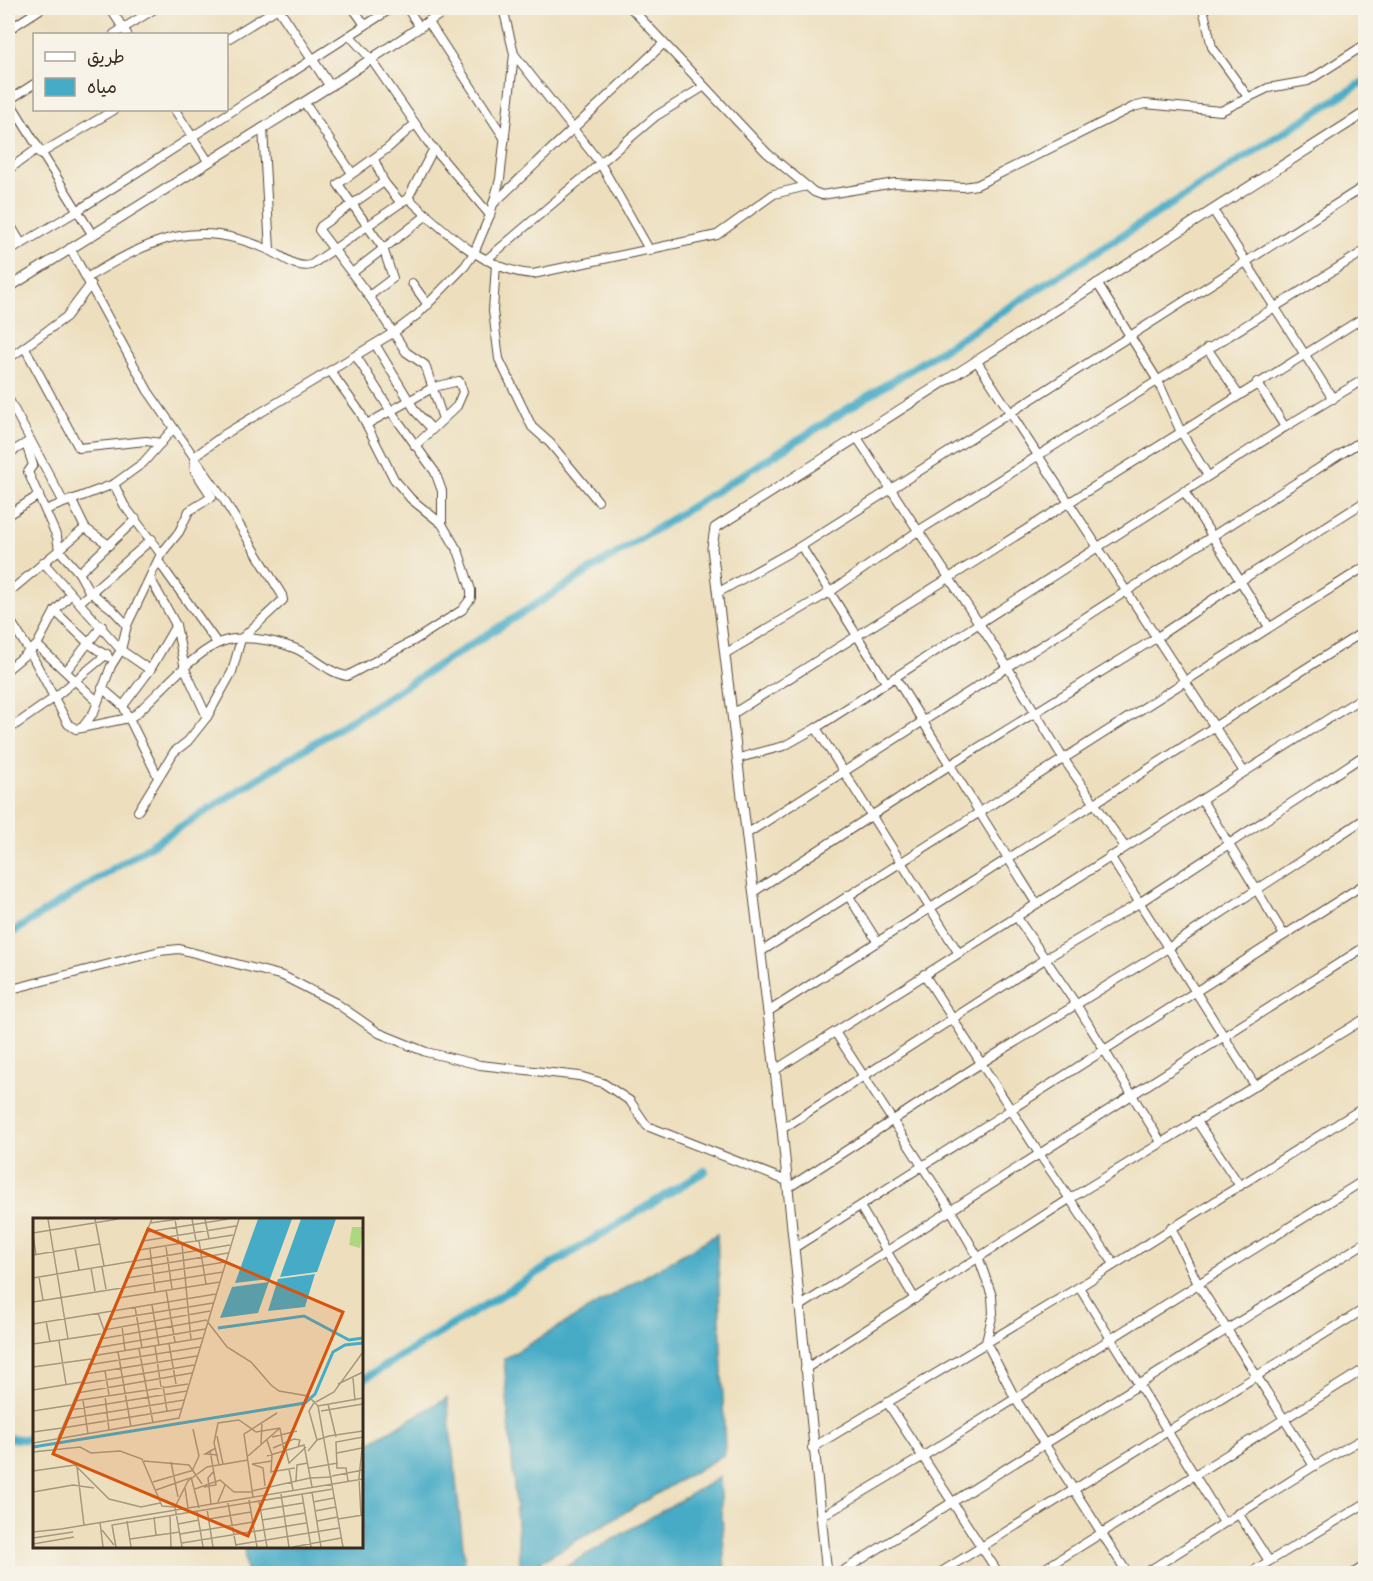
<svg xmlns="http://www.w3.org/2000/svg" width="1373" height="1581" font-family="'Playpen Sans','Playpen Sans Arabic',sans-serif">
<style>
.water{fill:#46abc6;stroke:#406a72;stroke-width:1.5}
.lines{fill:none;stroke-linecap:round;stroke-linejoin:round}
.canal{stroke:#46abc6;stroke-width:8}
.minor-casing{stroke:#564536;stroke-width:10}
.tertiary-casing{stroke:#564536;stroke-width:11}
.minor{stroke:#fff;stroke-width:8}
.tertiary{stroke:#fff;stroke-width:9}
.inset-river{fill:none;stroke:#46abc6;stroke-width:3}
.inset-road{fill:none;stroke:#a6977e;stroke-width:1.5}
.view{fill:#d7540e;fill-opacity:0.15;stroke:#d7540e;stroke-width:3}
.inset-edge{fill:none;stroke:#3b2a1e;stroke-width:3}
</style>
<rect width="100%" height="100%" fill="#f7f3e8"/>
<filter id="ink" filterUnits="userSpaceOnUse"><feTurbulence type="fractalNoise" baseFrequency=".0167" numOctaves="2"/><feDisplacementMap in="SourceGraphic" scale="12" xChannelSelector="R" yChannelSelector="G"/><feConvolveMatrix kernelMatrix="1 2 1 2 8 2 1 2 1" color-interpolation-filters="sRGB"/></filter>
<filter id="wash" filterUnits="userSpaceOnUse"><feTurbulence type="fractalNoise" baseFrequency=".008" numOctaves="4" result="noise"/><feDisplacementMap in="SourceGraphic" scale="24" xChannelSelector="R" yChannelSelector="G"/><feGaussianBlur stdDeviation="1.35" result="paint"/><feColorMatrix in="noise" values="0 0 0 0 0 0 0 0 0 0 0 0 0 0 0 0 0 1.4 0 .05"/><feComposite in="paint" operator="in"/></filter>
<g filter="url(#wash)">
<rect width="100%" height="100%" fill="#eddfbe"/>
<g class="water">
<polygon points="717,1234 725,1454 521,1573 504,1359"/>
<polygon points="447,1398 466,1573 246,1573 244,1547 362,1546 362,1447"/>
<polygon points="720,1477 725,1573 555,1573"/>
</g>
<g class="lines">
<g class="canal">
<polyline points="8,935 972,331 1366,80"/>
<polyline points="362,1380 705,1171"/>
<polyline points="8,1438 34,1440"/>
</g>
</g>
</g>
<g filter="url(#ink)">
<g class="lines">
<defs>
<g id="minor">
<polyline points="110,8 127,34"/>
<polyline points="353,8 365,25"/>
<polyline points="407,8 419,26"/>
<polyline points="631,8 767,153 814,192 822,195 895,183 963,187 977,185 1133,107 1145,104 1221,111 1268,88 1308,81 1366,44"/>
<polyline points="1203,8 1212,47 1248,97"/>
<polyline points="428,21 505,139"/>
<polyline points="8,30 42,8"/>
<polyline points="114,34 156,8"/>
<polyline points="350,36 371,59 428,142 490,215"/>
<polyline points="226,40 278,8"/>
<polyline points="514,54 600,163 650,251"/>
<polyline points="8,99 92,234"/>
<polyline points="9,100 34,84"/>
<polyline points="304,102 352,173"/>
<polyline points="175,110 208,161"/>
<polyline points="263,128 270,250"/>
<polyline points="40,154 114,110"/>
<polyline points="374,159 384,182 401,203"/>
<polyline points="8,170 37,149"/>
<polyline points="384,182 321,226 319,230 369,296 406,352 425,365 443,419"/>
<path d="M 408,198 C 442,229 484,271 533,274 L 717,235 L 774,194 L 807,186"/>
<polyline points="493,204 663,44"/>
<polyline points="1213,210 1333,399"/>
<polyline points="8,221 21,243"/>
<polyline points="70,248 148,391 224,500 282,595 283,600 241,639 232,672 207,717 188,741 174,752 138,811"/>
<polyline points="8,252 77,211 392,8"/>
<polyline points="486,260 656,116 703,87"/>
<polyline points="496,264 493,311 499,359 532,427 550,443 598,501"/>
<polyline points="352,273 427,215"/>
<path d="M 88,277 C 153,239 194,217 269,250 C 283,256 295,269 311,265 L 408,198 L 434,148"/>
<polyline points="412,283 428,305"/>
<polyline points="1097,283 1158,381 1180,430 1208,476"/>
<polyline points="369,296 393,278 383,248 338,184 388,148 415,124"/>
<polyline points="375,344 416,412 432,429"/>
<polyline points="25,348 79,448 146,441 161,443"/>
<polyline points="1207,348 1238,394"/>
<polyline points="356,356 390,410 435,472 442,491 442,524"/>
<polyline points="8,359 66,317 91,284"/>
<polyline points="976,360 1244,772"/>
<polyline points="1257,382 1285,427"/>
<polyline points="8,398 63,501"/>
<polyline points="367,424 434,387 459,381 463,392 457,406 415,446"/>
<polyline points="856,436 1007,666 1063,758 1125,847"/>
<polyline points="26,444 33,465 28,472 57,537 59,550 79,573 89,591 112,609 127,625"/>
<polyline points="8,454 28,442"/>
<polyline points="194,457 225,434 393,333 417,315 465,266 474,253 490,215 500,179 514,54 503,8"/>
<polyline points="114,484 124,505 161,554"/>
<polyline points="1184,491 1269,627"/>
<polyline points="71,499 85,528 109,545"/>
<polyline points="45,510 114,484 143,463 173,429"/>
<polyline points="8,515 39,495"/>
<polyline points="801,546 886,682"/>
<polyline points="43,562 121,650 150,670"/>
<polyline points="159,562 217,643"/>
<polyline points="79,573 136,519"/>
<polyline points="150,578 176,625 185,669 207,717"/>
<polyline points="719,592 801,546 891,489 1366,185"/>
<polyline points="8,593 85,528"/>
<polyline points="80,602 152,539"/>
<polyline points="55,611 88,643 108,657"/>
<path d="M 8,617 L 30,652 L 68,724 L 76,729 L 129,718 L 136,714 C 159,693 190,657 217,644 C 238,633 273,640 294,648 C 312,655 328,673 347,676 L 415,640 L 462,610 L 471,598 L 471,590 L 459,553 L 442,524 L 411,499 L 394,479 L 360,412 L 331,372"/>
<polyline points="37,645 97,701"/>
<polyline points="726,653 830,592 918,531 1366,250"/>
<polyline points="8,669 37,645 55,611 71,594"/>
<polyline points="66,671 102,626"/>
<polyline points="895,677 1036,903"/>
<polyline points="102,688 123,706 158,777"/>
<polyline points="123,706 150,670 176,625"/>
<polyline points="734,713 1366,316"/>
<polyline points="82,728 94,712 111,666 121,650 127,625 161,554 179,532 189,511 212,497 195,471 194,458"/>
<polyline points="816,728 958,952"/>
<polyline points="8,730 54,698 107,654"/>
<polyline points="739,758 784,746 816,728 1285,427 1366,378"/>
<polyline points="1202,800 1284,935"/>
<polyline points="748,833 1366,438"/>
<polyline points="1110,856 1254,1084"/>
<polyline points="755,891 950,765 1156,638 1240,581 1366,501"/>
<polyline points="848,895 877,941"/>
<polyline points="1016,916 1076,1004 1161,1142"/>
<polyline points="762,951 1366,566"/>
<polyline points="924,974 1040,1155 1114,1264"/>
<polyline points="8,990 160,951 179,949 283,976 336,1003 379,1033 426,1052 480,1065 579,1076 603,1083 630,1101 647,1126 787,1181"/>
<polyline points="769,1011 1366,630"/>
<polyline points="835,1032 952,1212 979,1259 992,1296 993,1313 986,1342 1015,1398 1128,1574"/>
<polyline points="775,1070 1366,695"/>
<polyline points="1196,1120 1240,1186"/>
<polyline points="782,1129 1045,959 1139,903 1366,754"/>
<polyline points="788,1188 983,1062 1168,948 1366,818"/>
<polyline points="861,1208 915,1299"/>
<polyline points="1171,1227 1198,1284 1314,1466"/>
<polyline points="794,1248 1366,883"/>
<polyline points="1079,1287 1224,1523"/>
<polyline points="799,1307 1366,946"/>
<polyline points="805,1369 1071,1198 1366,1018"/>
<polyline points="887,1402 999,1574"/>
<polyline points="812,1448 1079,1287 1366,1106"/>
<polyline points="1238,1513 1269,1561"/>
<polyline points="821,1517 922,1457 1366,1179"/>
<polyline points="838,1574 1366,1242"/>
<polyline points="938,1574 1366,1308"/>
<polyline points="1036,1574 1366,1368"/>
<polyline points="1144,1574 1314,1466 1366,1437"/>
<polyline points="1248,1574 1366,1503"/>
<polyline points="1352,1574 1366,1565"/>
</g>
<g id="tertiary">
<polyline points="278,8 330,86"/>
<polyline points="8,288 330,86 449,8"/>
<polyline points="827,1574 782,1129 712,548 715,528 1366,112"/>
</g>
</defs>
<use href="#minor" class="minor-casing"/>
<use href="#tertiary" class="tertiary-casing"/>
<use href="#minor" class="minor"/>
<use href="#tertiary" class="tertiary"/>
</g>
</g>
<g transform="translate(33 1218)">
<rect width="330" height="330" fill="#eddfbe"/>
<path d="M 319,9 L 330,9 L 327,30 L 316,27 Z" fill="#afd782"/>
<path d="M 225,1 L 259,1 L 237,61 L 202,65 ZM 268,1 L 303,1 L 284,54 L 247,59 ZM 282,56 L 272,89 L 235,93 L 245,61 ZM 236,64 L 225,95 L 187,100 L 199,69 Z" fill="#46abc6"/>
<path class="inset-river" d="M 185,110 L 271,98 L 316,122 L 330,120M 0,229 L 272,185 L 282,176 L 300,134 L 312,127 L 330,125"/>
<path class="inset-road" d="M 15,1 L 35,121M 62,1 L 71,48M 142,1 L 146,26M 159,1 L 163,23M 172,1 L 176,21M 117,5 L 146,1M 114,14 L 195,1M 0,15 L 85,1M 0,16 L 3,37M 110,23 L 203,8M 166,23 L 173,66M 149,26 L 158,122M 133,29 L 139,71M 42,30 L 46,52M 117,31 L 122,74M 106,32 L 200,17M 0,37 L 67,26M 69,49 L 73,71M 58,50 L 62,73M 98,51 L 195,35M 6,59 L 10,82M 0,60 L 197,27M 94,60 L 192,44M 133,72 L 142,124M 85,80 L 187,64M 0,84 L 190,54M 119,87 L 126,127M 102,89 L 109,130M 65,95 L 71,112 L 177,93M 75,102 L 180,85M 13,103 L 17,124M 174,103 L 194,129 L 218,144 L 238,167 L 246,173 L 275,178 L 285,188 L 310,329M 0,106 L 183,76M 89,108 L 92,133M 67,121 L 174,102M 26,123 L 33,166M 0,126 L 68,116M 136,126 L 143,166M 122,128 L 128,169M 63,130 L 172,111M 106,131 L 120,205M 85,134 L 98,209M 59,138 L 169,120M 55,147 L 167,129M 0,149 L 58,141M 72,153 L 76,177M 52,156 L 164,138M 320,160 L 322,183M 48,166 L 161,147M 305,166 L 330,154M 130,168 L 134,193M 0,172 L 49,164M 44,175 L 159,155M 72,178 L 76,212M 50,182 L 55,216M 41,183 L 155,166M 282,183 L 276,193 L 284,222M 283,184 L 301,174 L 330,134M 295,186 L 303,219M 285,188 L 330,180M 37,192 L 154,173M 0,193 L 39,187M 288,193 L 330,186M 33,201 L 151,182M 29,210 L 148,191M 247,210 L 251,233M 160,211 L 166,238 L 160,251M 0,214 L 29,210M 184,218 L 190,246M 239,219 L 264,213M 25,220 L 119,1M 234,222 L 239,237 L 238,254M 0,225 L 146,200 L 206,1M 228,227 L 229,204M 183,230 L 172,236 L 185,237M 240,230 L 261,221 L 267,222 L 265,229M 253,233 L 256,245 L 273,229M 275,233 L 284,222 L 296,218 L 330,213M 0,234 L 47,229 L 58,235 L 87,233 L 109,241 L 129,288 L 142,289M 304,235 L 329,230M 215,238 L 247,210M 234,238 L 271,227 L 279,269M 111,243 L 156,247 L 169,266M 138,244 L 145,279M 219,246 L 230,250 L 232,268M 219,246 L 239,243M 42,247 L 76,281 L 108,289 L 127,285M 186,247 L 181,225 L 185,205 L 206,202 L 223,214 L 247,210M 44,249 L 51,307M 276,250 L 305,245M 303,250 L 313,250 L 315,263M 304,250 L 303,224 L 330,219M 256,251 L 260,272M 0,253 L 42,247M 237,254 L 262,250M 299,258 L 330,252M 158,259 L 166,290M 263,263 L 264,247 L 275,245M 120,264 L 161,252M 171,269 L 183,267 L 177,232M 152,270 L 155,290M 162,271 L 187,262 L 201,274 L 219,274M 123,272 L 157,260M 219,273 L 277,260 L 299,259M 0,274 L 40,267 L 61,270M 279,274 L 288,329M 248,276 L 256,329M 269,276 L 278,329M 220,279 L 211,216 L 244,195M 216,282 L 224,329M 226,283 L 234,329M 185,284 L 192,267M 280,284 L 301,280M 195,285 L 203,328M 178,286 L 175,260 L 180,254M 174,291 L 180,329M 228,292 L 270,285M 164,293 L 170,329M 282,293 L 303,289M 328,297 L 326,260 L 330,221M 137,298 L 138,329M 121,299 L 123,317M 176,301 L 218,294M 305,301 L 330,297M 229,302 L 272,295M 94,303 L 98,329M 284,303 L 305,299M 67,304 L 70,329M 145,306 L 166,302M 0,311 L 0,314 L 28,311 L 330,261M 69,312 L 81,327M 147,316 L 220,304M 0,320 L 40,314M 97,321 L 147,314M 149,325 L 273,305M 0,326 L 41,319M 202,327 L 306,310M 83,329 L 79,307 L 300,271M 149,329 L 142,289 L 155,263 L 174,249 L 215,242M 260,329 L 308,320"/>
<path class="view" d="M 115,11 L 310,94 L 215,318 L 20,236 Z"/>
<rect width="330" height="330" class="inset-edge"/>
</g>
<rect width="1373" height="1581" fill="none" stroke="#f7f3e8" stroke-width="30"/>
<rect x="33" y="33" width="195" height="78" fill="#f7f3e8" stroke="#aca397" stroke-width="1.5"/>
<rect x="45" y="52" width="30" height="9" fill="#ffffff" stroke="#aca397" stroke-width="1.5"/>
<text x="87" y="63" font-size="18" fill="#3b2a1e">طريق</text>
<rect x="45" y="78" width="30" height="18" fill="#46abc6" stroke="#aca397" stroke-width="1.5"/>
<text x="87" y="93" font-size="18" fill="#3b2a1e">مياه</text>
</svg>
